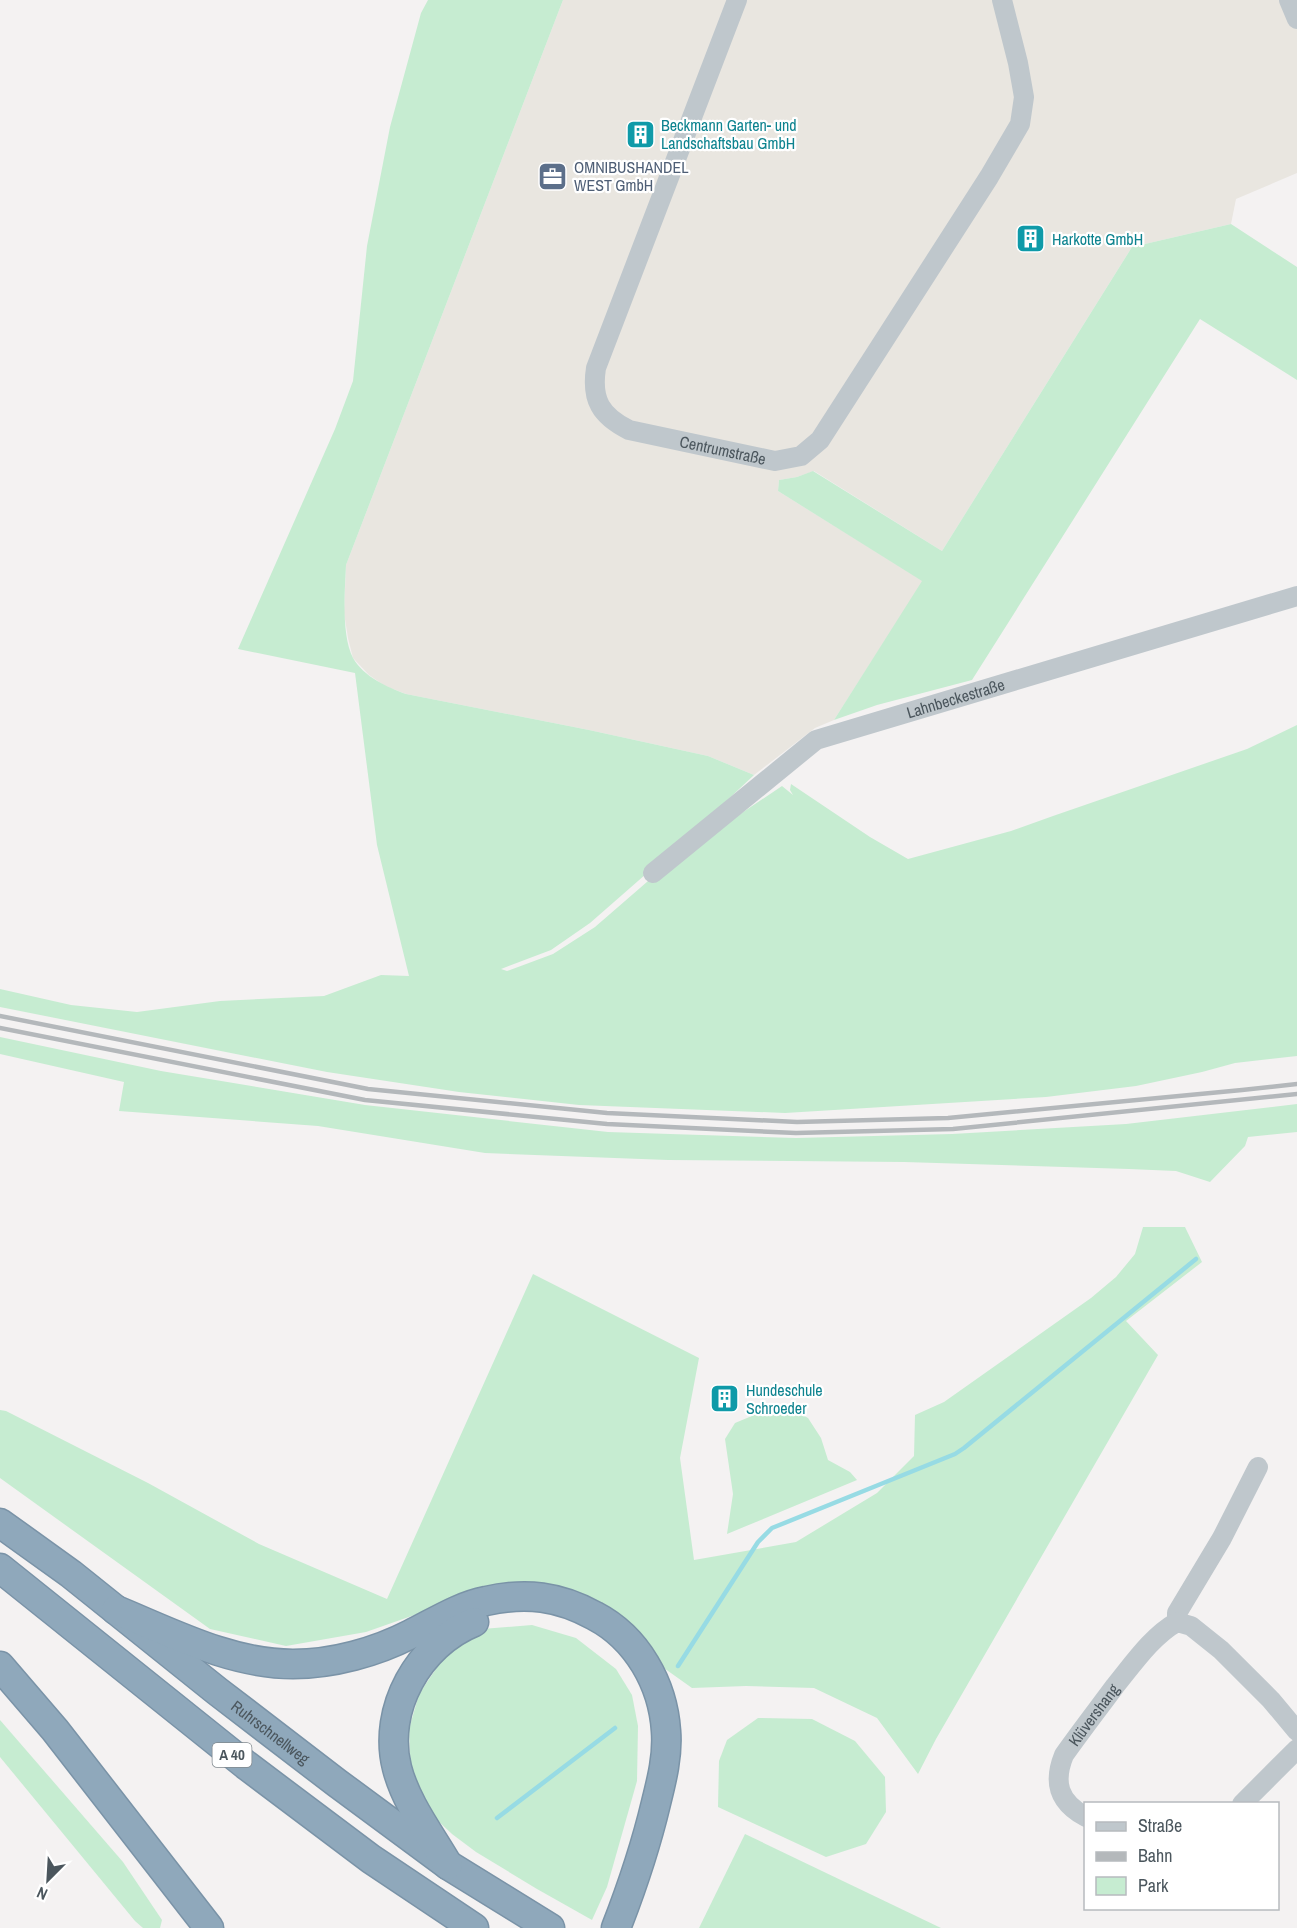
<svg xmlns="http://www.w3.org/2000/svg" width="1297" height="1928" font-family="'Archivo Narrow',sans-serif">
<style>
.commercial{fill:#e9e6e0}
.green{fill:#c6ecd1}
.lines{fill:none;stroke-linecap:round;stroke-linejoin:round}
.stream{stroke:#97dbe4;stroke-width:4.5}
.highway-casing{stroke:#7a93a7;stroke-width:31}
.minor{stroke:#bfc7cc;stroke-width:20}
.highway{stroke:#8fa8bb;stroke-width:28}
.rail{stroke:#b4b8bb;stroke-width:4.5}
.labels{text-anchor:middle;stroke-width:4.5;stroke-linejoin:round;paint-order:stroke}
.shield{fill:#fff;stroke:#81898e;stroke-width:1.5}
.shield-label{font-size:15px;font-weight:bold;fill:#4b565d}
.culture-label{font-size:16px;fill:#0d838f;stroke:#fff;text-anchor:start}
.service-label{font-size:16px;fill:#4e5e75;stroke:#fff;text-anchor:start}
.street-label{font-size:16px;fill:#4b565d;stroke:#fff}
</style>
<rect width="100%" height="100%" fill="#f4f2f2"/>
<polygon class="commercial" points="563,0 1297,0 1297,173 1236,199 1231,224 1132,247 942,551 814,471 797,477 779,480 778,491 923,581 834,720 815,728 754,775 708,756 589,730 406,694 385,686 369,675 353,658 348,638 344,613 346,565"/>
<g class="green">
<path d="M 428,0 L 563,0 L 346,565 C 345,591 341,635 353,658 C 364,677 387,687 406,694 L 589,730 L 708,756 L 754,775 L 686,839 L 590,923 L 551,950 L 501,969 L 507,971 L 553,954 L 595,927 L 655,875 L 694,845 L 782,786 L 793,795 L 790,790 L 791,784 L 870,837 L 908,859 L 1011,831 L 1053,816 L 1247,749 L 1297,725 L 1297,1056 L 1235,1063 L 1202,1072 L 1136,1086 L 1046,1097 L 785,1113 L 579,1105 L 459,1092 L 327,1072 L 0,1007 L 0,989 L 71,1005 L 137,1012 L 220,1001 L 324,996 L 381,975 L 409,976 L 377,845 L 355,673 L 238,649 L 335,429 L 353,381 L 367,246 L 390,127 L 421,13 Z"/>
<polygon points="1231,224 1297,267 1297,380 1200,319 972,680 877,705 834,720 922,581 778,491 779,480 797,477 813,471 942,551 1132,247"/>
<polygon points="0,1037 161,1071 365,1105 608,1132 796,1138 952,1134 1126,1124 1297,1104 1297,1132 1248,1137 1245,1146 1210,1182 1176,1171 1129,1169 904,1162 668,1160 485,1153 318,1126 119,1111 124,1082 0,1054"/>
<polygon points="1143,1227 1185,1227 1202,1262 1126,1321 1158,1355 936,1739 918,1774 877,1718 814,1688 746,1686 692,1688 654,1661 598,1607 440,1606 366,1632 286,1646 210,1629 0,1478 0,1410 6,1411 148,1483 259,1544 387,1599 533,1274 699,1358 680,1458 694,1560 796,1542 877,1493 914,1456 915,1415 944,1402 1091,1298 1116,1277 1135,1254"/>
<polygon points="786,1406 808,1418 821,1438 828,1460 850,1472 857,1480 727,1534 733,1494 725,1439 735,1423 759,1413"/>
<polygon points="532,1625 576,1638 616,1669 632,1695 638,1726 637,1781 607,1887 592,1920 537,1889 476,1852 452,1834 434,1817 411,1777 409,1729 419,1694 442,1660 482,1629"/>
<polygon points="758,1718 812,1719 855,1741 885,1777 886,1812 866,1844 826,1857 718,1807 719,1761 727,1740"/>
<polygon points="0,1720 123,1862 162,1920 160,1928 143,1928 135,1921 0,1757"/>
<polygon points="745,1834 941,1928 699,1928"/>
</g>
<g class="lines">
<g class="stream">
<polyline points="678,1666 758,1542 772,1528 955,1454 964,1448 1196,1259"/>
<polyline points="497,1818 615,1728"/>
</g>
<defs>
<g id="highway">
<path id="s4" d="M 0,1523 L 71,1574 L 217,1691 L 337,1783 L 448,1865 L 550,1928"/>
<polyline points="0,1568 246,1765 371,1859 474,1928"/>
<path d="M 116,1610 C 172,1633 231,1664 293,1664 C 333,1664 376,1652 411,1634 C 435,1622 460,1606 486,1601 C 526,1592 559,1596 595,1616 C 637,1638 663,1684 666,1731 C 668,1755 662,1779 656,1803 C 646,1845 632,1887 616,1928"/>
<polyline points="0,1666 55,1730 209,1928"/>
<path d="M 448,1865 C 430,1834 406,1803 397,1768 C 382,1709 419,1644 474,1622"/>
</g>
</defs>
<use href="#highway" class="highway-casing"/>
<g class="minor">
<path id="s1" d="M 737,0 L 596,368 C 591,400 601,416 629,430 L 775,461 L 801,456 L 820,440 L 989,177 L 1020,124 L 1024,97 L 1018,63 L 1002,0"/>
<polyline points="1289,0 1297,19"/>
<path id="s2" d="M 653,873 L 816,740 L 1297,596"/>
<polyline points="1177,1622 1177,1613 1222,1538 1258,1467"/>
<polyline points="1242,1804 1297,1749"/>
<path id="s3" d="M 1086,1817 C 1058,1802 1053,1782 1064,1755 C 1081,1731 1098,1709 1115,1686 C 1133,1664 1152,1636 1177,1622 L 1191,1626 L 1221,1650 L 1271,1700 L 1297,1731"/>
</g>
<use href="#highway" class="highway"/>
<g class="rail">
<polyline points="0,1016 368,1089 607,1113 797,1122 948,1118 1242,1090 1297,1084"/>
<polyline points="0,1028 365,1100 607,1124 796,1133 953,1129 1297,1094"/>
</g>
</g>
<defs>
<symbol id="building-square" viewBox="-11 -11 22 22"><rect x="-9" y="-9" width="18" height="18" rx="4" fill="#0f9aa8" stroke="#fff"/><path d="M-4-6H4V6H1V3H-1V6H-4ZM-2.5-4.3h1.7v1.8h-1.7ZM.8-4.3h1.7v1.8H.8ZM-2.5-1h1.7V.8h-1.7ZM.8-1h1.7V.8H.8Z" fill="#fff"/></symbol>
<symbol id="office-square" viewBox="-11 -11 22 22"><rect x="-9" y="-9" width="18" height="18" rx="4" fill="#5c6f8a" stroke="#fff"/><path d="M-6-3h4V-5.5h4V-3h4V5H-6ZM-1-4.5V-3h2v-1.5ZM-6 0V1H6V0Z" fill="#fff"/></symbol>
</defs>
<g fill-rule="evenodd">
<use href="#building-square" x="624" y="118" width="33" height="33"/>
<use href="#office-square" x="536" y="160" width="33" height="33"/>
<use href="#building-square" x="1014" y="222" width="33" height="33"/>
<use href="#building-square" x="708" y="1382" width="33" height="33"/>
</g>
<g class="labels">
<rect class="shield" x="212.5" y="1743" width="39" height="24" rx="4.5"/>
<g class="shield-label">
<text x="232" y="1760">A 40</text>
</g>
<g class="culture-label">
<text x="661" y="131">Beckmann Garten- und<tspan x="661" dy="18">Landschaftsbau GmbH</tspan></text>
<text x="1052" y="245">Harkotte GmbH</text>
<text x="746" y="1396">Hundeschule<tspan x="746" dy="18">Schroeder</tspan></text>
</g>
<g class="service-label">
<text x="574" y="173">OMNIBUSHANDEL<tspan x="574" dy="18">WEST GmbH</tspan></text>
</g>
<g class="street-label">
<text dy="6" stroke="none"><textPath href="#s1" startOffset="567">Centrumstraße</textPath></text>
<text dy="6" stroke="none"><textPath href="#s2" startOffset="356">Lahnbeckestraße</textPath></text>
<text dy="6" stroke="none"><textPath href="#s3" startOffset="124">Klüvershang</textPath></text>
<text dy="6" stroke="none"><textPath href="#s4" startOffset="342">Ruhrschnellweg</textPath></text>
</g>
</g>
<rect x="1084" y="1802" width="195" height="108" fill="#ffffff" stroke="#b7bbbe" stroke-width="1.5"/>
<rect x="1096" y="1822" width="30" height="9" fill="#bfc7cc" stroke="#b7bbbe" stroke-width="1.5"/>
<text x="1138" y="1832" font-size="18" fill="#4b565d">Straße</text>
<rect x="1096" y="1852" width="30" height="9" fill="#b4b8bb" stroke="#b7bbbe" stroke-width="1.5"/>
<text x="1138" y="1862" font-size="18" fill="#4b565d">Bahn</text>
<rect x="1096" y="1877" width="30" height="18" fill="#c6ecd1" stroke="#b7bbbe" stroke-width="1.5"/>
<text x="1138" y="1892" font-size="18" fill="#4b565d">Park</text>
<g transform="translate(48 1880) rotate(204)" stroke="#ffffff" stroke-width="4.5" paint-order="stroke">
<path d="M0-4.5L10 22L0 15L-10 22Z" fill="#4b565d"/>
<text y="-9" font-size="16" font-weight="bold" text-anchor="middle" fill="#4b565d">N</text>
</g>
</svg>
